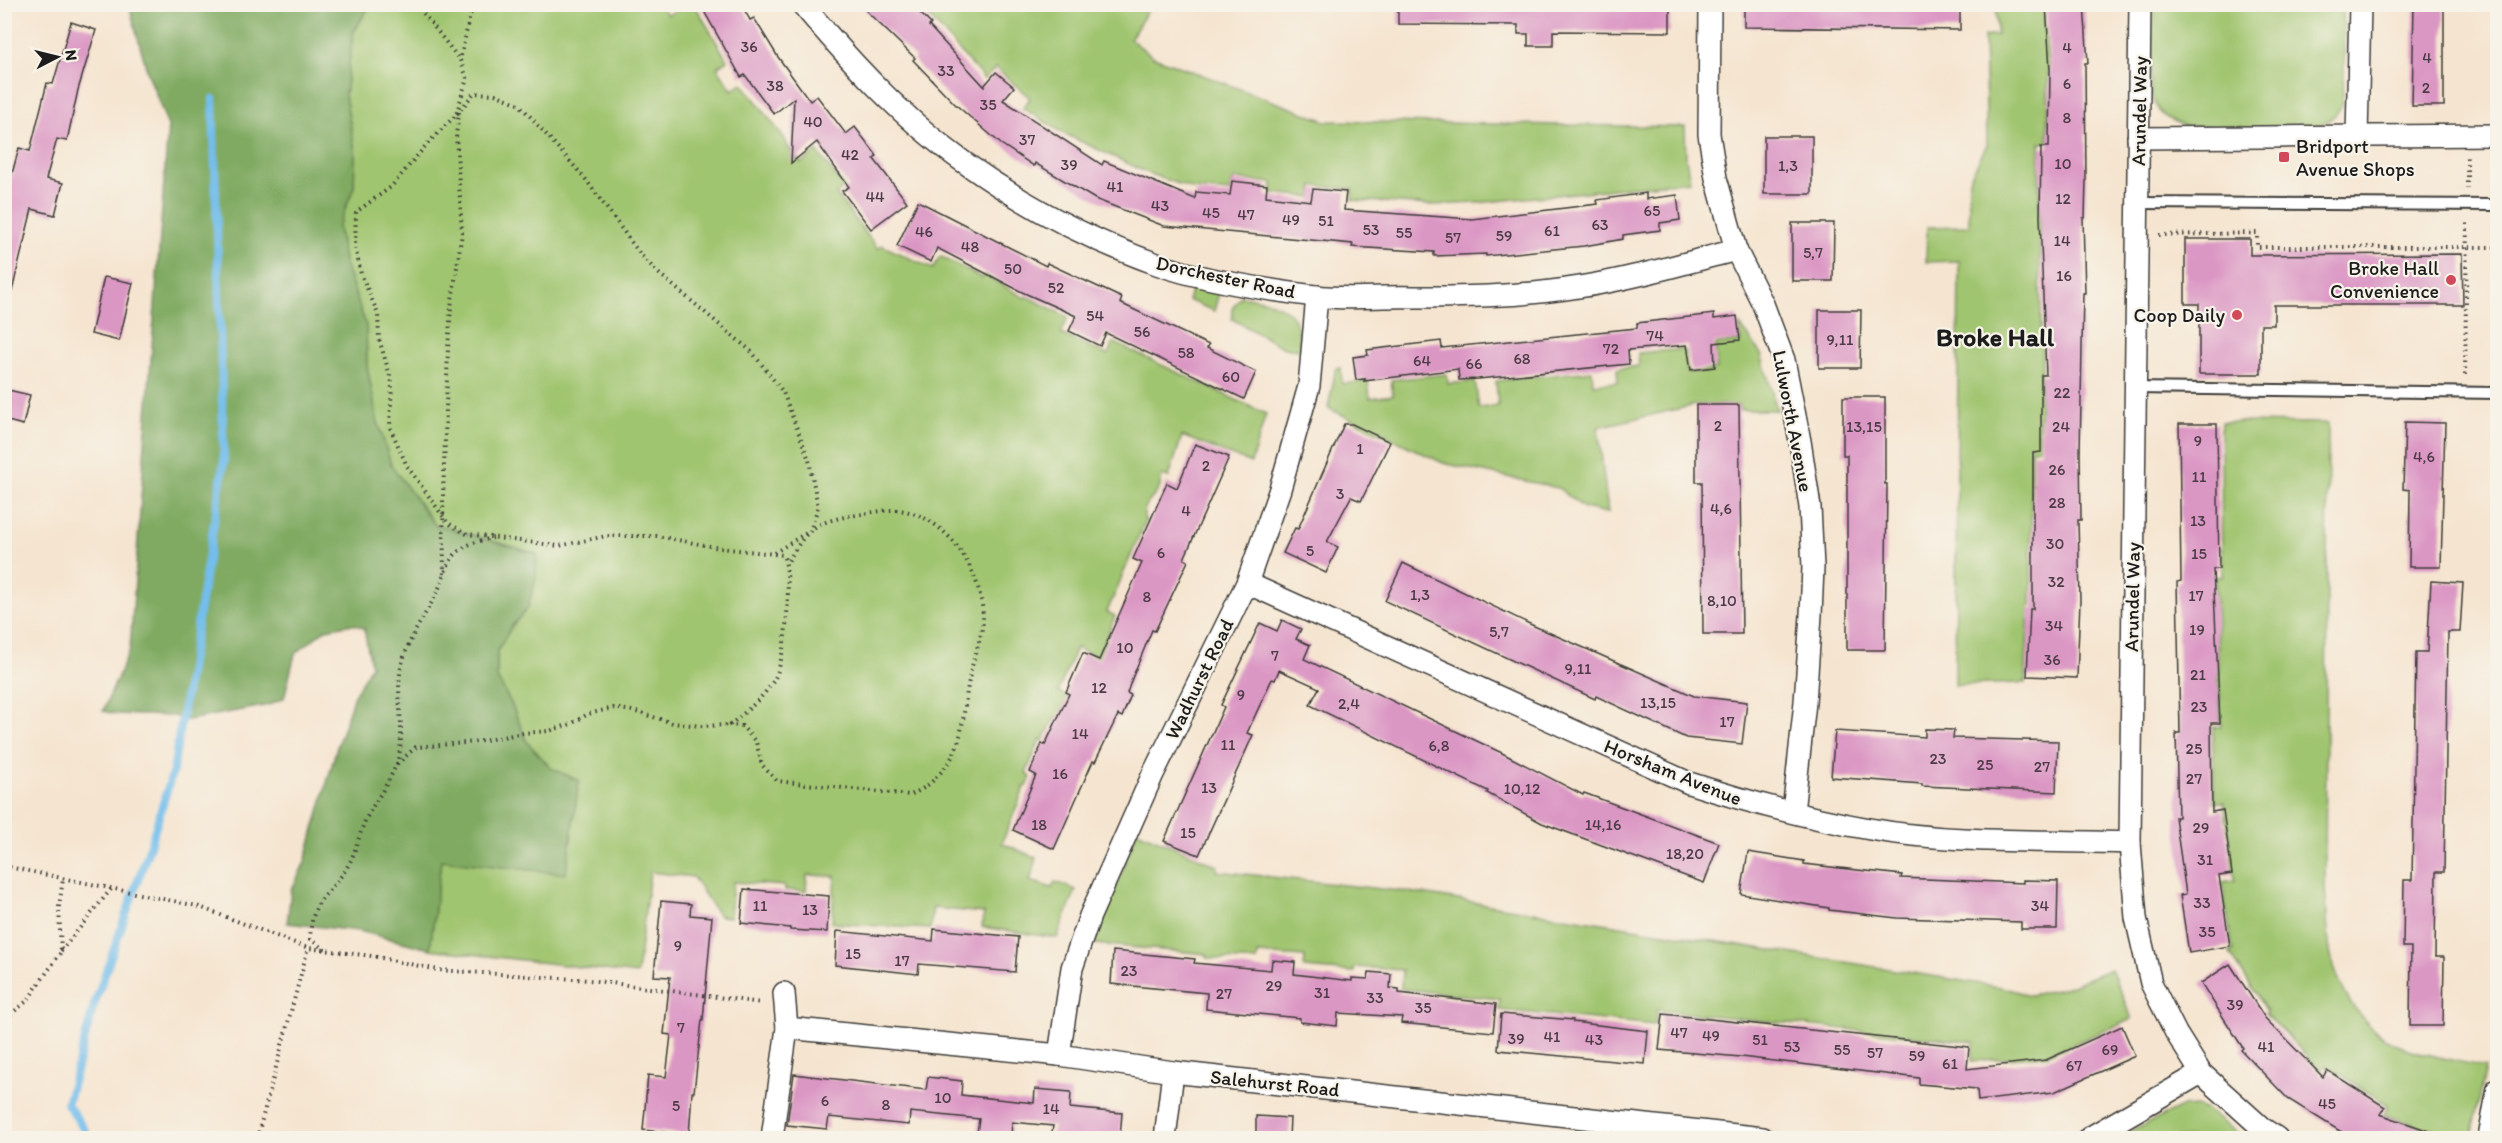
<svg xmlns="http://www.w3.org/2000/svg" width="2502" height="1143" font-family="Itim,sans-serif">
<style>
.green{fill:#a0c570;stroke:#5e7046;stroke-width:1.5}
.forest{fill:#80aa62;stroke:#4e633f;stroke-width:1.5}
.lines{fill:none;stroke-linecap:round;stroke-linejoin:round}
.stream{stroke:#73beec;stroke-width:8}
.building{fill:#db97c4}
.lane-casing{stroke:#3d3a37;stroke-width:14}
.street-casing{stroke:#3d3a37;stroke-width:24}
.path{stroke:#3d3a37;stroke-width:4;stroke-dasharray:1.5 4.5;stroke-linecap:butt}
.lane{stroke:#fff;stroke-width:10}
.street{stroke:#fff;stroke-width:21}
.poi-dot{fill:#d1495b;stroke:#f7f3e8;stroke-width:2}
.labels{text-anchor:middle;stroke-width:4.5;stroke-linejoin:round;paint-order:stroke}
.number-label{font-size:16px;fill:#4c3b46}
.street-label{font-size:20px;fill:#1c1c1c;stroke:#f7f3e8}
.poi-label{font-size:20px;fill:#1c1c1c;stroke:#f7f3e8;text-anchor:end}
.district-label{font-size:26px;font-weight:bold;fill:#1c1c1c;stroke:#f7f3e8}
</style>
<rect width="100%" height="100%" fill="#f7f3e8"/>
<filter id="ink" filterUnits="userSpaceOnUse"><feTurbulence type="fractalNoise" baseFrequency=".0167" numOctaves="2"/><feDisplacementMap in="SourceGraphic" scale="12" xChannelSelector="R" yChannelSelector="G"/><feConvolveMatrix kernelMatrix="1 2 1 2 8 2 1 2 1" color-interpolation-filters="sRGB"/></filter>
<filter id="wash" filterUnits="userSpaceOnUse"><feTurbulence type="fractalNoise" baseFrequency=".008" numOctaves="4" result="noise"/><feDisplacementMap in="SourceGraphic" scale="24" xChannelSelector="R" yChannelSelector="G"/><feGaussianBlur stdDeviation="1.35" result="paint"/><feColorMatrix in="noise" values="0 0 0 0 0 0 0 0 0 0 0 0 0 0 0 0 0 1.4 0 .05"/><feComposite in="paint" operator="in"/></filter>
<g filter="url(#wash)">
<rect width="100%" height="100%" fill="#f5e5d0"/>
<g class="green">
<path d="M 660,4 L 667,15 L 686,5 L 695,5 L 727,60 L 717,67 L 732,90 L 742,83 L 785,139 L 788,147 L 801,163 L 817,151 L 844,187 L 836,194 L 878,249 L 881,245 L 933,269 L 940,256 L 982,278 L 984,275 L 1025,298 L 1026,296 L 1068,317 L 1061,334 L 1108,355 L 1113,342 L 1266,414 L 1251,463 L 1182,436 L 1169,477 L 1162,475 C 1161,480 1161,485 1159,489 C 1152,502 1143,501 1144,519 L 1146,520 L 1107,612 L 1115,616 L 1098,657 L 1076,648 L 1058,692 L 1070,698 L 1058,721 L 1054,719 L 1043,741 L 1040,740 L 1026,773 L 1031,777 L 1027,786 L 1025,786 L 1002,843 L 1036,858 L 1030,881 L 1052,888 L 1055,882 L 1076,890 L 1057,938 L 982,927 L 984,913 L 933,908 L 930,929 L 832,923 L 835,876 L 807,875 L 806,891 L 785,890 L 785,886 L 733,882 L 730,917 L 719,916 L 693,877 L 650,872 L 637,974 L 430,949 L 441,860 L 551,768 L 527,742 L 511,703 L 497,678 L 497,651 L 512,626 L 528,607 L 537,554 L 434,524 L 391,465 L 377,419 L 367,366 L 366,326 L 344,261 L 338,226 L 354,187 L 355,151 L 345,95 L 353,33 L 370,5 Z"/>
<polygon points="929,4 1151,5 1130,39 1154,57 1326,121 1685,127 1686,159 1690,181 1477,203 1430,205 1352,200 1353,189 1313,186 1312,197 1272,193 1273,183 1235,179 1232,182 1230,192 1193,189 1150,174 1063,133 1023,108 1030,98 996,68 984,79 924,11"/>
<path d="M 1996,5 L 2043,5 L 2048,68 L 2048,142 L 2040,143 C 2037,219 2041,295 2042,371 L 2040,372 L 2039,448 L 2031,449 L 2031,606 L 2029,606 L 2025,683 L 1955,685 L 1959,261 L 1926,262 L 1927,227 L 1969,226 L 1969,180 L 1987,144 L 1984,37 L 1997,35 Z"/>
<path d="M 2153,5 L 2343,5 C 2343,26 2347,91 2340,108 C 2335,118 2324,123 2315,128 L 2185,126 C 2166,119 2157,114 2151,94 Z"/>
<polygon points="1193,286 1219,293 1214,311 1188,300"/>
<path d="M 1241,296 C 1277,301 1303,309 1299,350 L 1284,348 L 1232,319 L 1232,309 Z"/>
<polygon points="1740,325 1761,354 1777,410 1739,410 1739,405 1696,405 1598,427 1608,513 1584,508 1558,488 1443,463 1328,408 1336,368 1341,368 1342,384 1368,381 1370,398 1393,395 1391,380 1447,374 1448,384 1475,381 1479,408 1498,406 1496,381 1592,371 1593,384 1618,382 1617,369 1639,366 1638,353 1684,349 1688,373 1717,369 1716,345 1741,341"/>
<path d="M 2221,422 L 2328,423 L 2325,889 C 2327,907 2327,926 2329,944 C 2335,988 2364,1035 2408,1049 C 2433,1057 2459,1061 2485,1067 L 2471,1138 L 2459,1138 L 2384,1115 L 2388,1105 L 2326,1065 L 2321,1071 L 2265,1013 L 2267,1011 L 2229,952 L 2233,951 L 2222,882 L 2235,880 L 2224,802 L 2214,802 L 2213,727 L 2221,727 L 2215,577 L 2222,577 Z"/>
<polygon points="1137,831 1218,866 1217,871 1409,892 2000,987 2030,995 2062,989 2111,969 2132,1019 2047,1055 1972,1061 1974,1042 1657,1010 1655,1025 1499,1010 1500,999 1401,989 1402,970 1355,967 1354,972 1304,968 1305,957 1258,954 1257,961 1207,958 1207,954 1095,944"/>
<polygon points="2196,1106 2206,1110 2244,1138 2117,1138 2181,1107"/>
</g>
<polygon class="forest" points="129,5 370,5 353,33 345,95 355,151 354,187 338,227 344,261 366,326 367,366 377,419 391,465 434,524 537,554 536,578 528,608 512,626 497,651 497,678 511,703 527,742 551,768 579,781 566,874 441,860 430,949 359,931 287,923 291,891 305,862 336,750 354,695 371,666 364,628 353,624 326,629 295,654 284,698 269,705 188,720 173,716 116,714 103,711 130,649 168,126 147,71"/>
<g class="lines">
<polyline class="stream" points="90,1138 67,1104 94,1005 148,852 173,771 224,462 213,99"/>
</g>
<g id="blocks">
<g class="building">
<polygon points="700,4 741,4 750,20 754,18 778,57 810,101 817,96 846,134 855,127 877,156 874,159 907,202 871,229 842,191 849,187 817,142 791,163 794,98 774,114 745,75 741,77"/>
<polygon points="859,4 911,4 931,24 929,26 984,86 996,72 1014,87 1003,100 1102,165 1104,161 1195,199 1196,192 1230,195 1232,181 1267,185 1266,196 1311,201 1313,189 1346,192 1344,210 1472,219 1598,204 1597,200 1646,193 1646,199 1677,195 1680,220 1660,223 1660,230 1623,235 1623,239 1584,246 1486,256 1486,254 1434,256 1434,252 1352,247 1353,244 1164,226 1095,199 1035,163 1034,166 1001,144 955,104 913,60 915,58"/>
<polygon points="1398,4 1670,4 1670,32 1553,31 1553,46 1528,46 1528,34 1518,34 1518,25 1398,24"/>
<polygon points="1744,4 1960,4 1960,30 1744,27"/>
<polygon points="2046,4 2084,4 2088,63 2085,63 2086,180 2085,218 2083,218 2085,293 2083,293 2080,453 2081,520 2078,520 2080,600 2077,678 2027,676 2030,609 2033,609 2033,453 2041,452 2041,375 2046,375 2040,217 2041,147 2049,147 2050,70"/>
<polygon points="2414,4 2444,4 2444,106 2412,106"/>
<polygon points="71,22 96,30 78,90 67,141 57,139 46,179 63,183 55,215 32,209 12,291 4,290 4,203 19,148 30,151 47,83 53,84"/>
<rect x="1764" y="136" width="48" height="58"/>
<polygon points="918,201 1046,266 1047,263 1122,298 1120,303 1209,345 1207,348 1256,372 1244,399 1106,333 1100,346 1069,331 1076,316 1022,292 937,248 931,262 897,246"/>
<polygon points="1792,223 1834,223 1833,281 1792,281"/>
<polygon points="2185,239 2250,239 2250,255 2462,254 2463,305 2274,305 2274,325 2261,325 2261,374 2199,374 2199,304 2185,304"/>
<polygon points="104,277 133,283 119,341 91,334"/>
<polygon points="1819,310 1861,310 1860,368 1819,368"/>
<polygon points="1714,314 1714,319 1737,316 1740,340 1714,343 1715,367 1691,370 1687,345 1628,350 1629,364 1478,379 1459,380 1458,369 1364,381 1365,379 1356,380 1353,357 1368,355 1367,350 1441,341 1442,348 1577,334 1637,328 1637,323"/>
<polygon points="4,389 30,395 23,425 4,420"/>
<polygon points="1843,397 1885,397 1885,484 1887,484 1885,650 1847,650 1847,455 1843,455"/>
<polygon points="1696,405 1739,405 1742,634 1703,634 1702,482 1696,482"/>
<polygon points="2405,422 2445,423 2441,567 2409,567 2410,490 2403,489"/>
<polygon points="1344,424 1352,424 1390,442 1361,501 1351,497 1327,542 1338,547 1326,573 1283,553 1295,528 1298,529"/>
<polygon points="2179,424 2217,424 2219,569 2213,569 2220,723 2211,723 2212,812 2223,810 2232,874 2219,876 2230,946 2189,953 2180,895 2186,894 2175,817 2178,817 2176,733 2180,733 2177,582 2181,581"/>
<polygon points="1195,444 1229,457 1184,559 1188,561 1155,631 1152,630 1131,681 1127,693 1131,695 1122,717 1118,715 1095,762 1093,761 1054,849 1013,830 1036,775 1030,772 1042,744 1045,745 1069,694 1066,692 1083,653 1099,660 1142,563 1133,559 1167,483 1177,488"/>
<polygon points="1403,563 1534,626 1694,696 1747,702 1742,744 1686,738 1596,696 1595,699 1385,601"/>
<polygon points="2431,581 2463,583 2460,632 2448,632 2444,872 2436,872 2435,957 2444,957 2443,1026 2410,1026 2411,947 2403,947 2404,880 2412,880 2416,652 2427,652"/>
<polygon points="1282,620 1301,629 1296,639 1310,645 1304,659 1502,753 1583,795 1584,793 1719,843 1704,883 1542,823 1487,793 1488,791 1310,705 1319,688 1279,670 1275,680 1272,679 1247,733 1253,735 1199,855 1164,841 1224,707 1221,705 1260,623 1277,631"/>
<polygon points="1925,729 1954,730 1953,738 2058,741 2056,792 1922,786 1922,784 1831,777 1835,731 1925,737"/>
<polygon points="1748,852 1804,861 1804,864 1902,875 1901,878 2023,883 2023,880 2058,881 2057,929 2021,929 2021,922 1897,918 1829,910 1829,908 1741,894"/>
<polygon points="744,889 829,896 827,932 790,930 790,928 741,923"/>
<polygon points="661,901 691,904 690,915 712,917 703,1020 702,1020 694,1092 692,1092 689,1135 643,1130 648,1075 666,1077 671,1035 664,1034 670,977 654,976"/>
<polygon points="934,929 1018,937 1015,972 919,964 918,974 835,965 837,931 933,941"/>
<polygon points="1113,951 1195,959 1194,963 1271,970 1272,960 1295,962 1294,974 1352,981 1352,978 1368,979 1369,972 1391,974 1390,988 1399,989 1399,993 1496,1004 1493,1032 1401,1023 1402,1017 1338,1013 1337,1026 1300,1022 1300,1018 1206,1009 1207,993 1111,984"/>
<polygon points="2230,964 2265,1018 2323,1077 2327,1070 2385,1107 2380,1114 2441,1135 2440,1138 2351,1138 2288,1099 2241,1050 2243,1048 2201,983"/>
<polygon points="1501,1014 1573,1020 1573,1022 1648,1031 1645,1064 1498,1050"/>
<polygon points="1663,1014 1969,1047 1967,1069 2046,1060 2122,1026 2135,1056 2054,1092 1978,1101 1977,1089 1919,1084 1919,1078 1741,1057 1659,1050"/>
<polygon points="794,1074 926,1090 928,1077 962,1081 961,1095 1034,1103 1035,1089 1071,1092 1070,1108 1122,1113 1120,1138 1051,1138 1053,1126 1012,1122 1011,1137 977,1133 979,1119 910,1112 909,1125 829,1117 827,1129 787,1125"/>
<polygon points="1256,1116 1290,1118 1289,1138 1256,1138"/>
</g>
</g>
</g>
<g filter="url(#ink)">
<use href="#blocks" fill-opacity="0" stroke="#3d3a37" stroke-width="1.5"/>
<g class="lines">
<defs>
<g id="lane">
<polyline points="2137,203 2498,205"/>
<polyline points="2134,388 2498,393"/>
</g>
<g id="street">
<path d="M 802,4 C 850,61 904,120 965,163 C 1024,205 1090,240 1157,264 C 1201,280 1268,290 1315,296 C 1347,300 1381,296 1414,297 C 1469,297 1525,296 1579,287 C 1632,279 1684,263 1736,250"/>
<polyline points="1710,4 1709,134 1716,178 1736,250 1763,304 1784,360 1800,441 1810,507 1813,567 1811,615 1805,702 1793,812"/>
<polyline points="2140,4 2130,843 2136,918 2151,983 2176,1033 2201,1073 2262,1128 2277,1138"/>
<polyline points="2357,137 2360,4"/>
<polyline points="2138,138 2498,135"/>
<path d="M 1247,583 L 1689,783 C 1748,802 1808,818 1870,829 C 1953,844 2046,840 2130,843"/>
<polyline points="787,1028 1059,1055 1173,1072 1763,1138"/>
<polyline points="1059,1055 1072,968 1090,916 1153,774 1247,583 1280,489 1309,386 1317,296"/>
<polyline points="772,1138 787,1028 784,993"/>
<polyline points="1165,1138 1173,1072"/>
<polyline points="2089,1138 2201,1073"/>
<polyline points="2489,1138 2498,1088"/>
</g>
</defs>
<use href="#lane" class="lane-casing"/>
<use href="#street" class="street-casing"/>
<g class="path">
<polyline points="416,4 460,60"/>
<path d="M 483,4 L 472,7 L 460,60 L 467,78 L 456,115 L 428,143 L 391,187 L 356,212 L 355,247 L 361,274 L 378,314 L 379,339 L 392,382 L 390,427 L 407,466 L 448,523 L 467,534 L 559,546 L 606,536 L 657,536 L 720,548 L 783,555 C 793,575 786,658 775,678 C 765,697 746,711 730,725 L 742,726 L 756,742 L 762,765 L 777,781 L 910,795 C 930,788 952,764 958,743 C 964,723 965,700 969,680 C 972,660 983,637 983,617 C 982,574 952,524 909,512 C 896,508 880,511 868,513 C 848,517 823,518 808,533 C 800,541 793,553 787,563"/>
<polyline points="457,114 474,93 495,94 519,104 584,177 640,254 657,272 752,352 783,392 809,460 818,507 811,529"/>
<polyline points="2467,189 2467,157"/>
<polyline points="2159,235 2257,233 2257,247 2498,247"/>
<polyline points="2465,375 2467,223"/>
<polyline points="774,553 806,533"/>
<polyline points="444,574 443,498 448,349 451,307 462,233 456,135 459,112"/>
<polyline points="397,764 416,747 477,742 523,733 549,731 571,724 588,714 613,708 633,711 673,723 701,726 730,725"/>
<polyline points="4,866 197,906 308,948 372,956 438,970 589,980 762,1003"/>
<path d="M 325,950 L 310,939 C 312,894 330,897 349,864 C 356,851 359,835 365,821 C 374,802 388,785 396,765 C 407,738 396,703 400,674 C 404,645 422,620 436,595 C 443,581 446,561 459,551 C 468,543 482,540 493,538"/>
<polyline points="61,951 112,888"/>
<polyline points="4,1024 6,1018 27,1001 61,952 59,907 63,879"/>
<polyline points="257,1138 308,948"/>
</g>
<use href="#lane" class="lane"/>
<use href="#street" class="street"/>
</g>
</g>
<g class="poi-dot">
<rect x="2278" y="151" width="12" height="12" rx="3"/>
<circle cx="2451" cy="280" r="6"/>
<circle cx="2237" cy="315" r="6"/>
</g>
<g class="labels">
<g class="number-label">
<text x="749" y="52">36</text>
<text x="2067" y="53">4</text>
<text x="2427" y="63">4</text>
<text x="946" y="76">33</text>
<text x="2067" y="89">6</text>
<text x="775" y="91">38</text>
<text x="2426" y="93">2</text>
<text x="988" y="110">35</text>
<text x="2067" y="123">8</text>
<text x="813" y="127">40</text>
<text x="1027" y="145">37</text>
<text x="850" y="160">42</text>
<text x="2063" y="169">10</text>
<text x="1069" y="170">39</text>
<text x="1788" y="171">1,3</text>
<text x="1115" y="192">41</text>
<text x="875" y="202">44</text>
<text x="2063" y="204">12</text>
<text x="1160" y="211">43</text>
<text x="1652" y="216">65</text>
<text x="1211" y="218">45</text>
<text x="1246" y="220">47</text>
<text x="1291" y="225">49</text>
<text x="1326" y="226">51</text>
<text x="1600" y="230">63</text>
<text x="1371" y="235">53</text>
<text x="1552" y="236">61</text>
<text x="924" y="237">46</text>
<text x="1404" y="238">55</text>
<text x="1504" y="241">59</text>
<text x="1453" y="243">57</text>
<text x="2062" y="246">14</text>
<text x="970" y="252">48</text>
<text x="1813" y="258">5,7</text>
<text x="1013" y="274">50</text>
<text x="2064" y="281">16</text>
<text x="1056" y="293">52</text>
<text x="1095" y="321">54</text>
<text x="1142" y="337">56</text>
<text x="1655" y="341">74</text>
<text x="1840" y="345">9,11</text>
<text x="1611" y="354">72</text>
<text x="1186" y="358">58</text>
<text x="1522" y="364">68</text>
<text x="1422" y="366">64</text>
<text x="1474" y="369">66</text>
<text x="1231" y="382">60</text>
<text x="2062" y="398">22</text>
<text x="1718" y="431">2</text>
<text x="1864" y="432">13,15</text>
<text x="2061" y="432">24</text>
<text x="2198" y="446">9</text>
<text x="1360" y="454">1</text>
<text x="2424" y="462">4,6</text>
<text x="1206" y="471">2</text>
<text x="2057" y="475">26</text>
<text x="2199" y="482">11</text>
<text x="1340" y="499">3</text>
<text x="2057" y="508">28</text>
<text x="1721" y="514">4,6</text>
<text x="1186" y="516">4</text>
<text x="2198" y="526">13</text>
<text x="2055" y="549">30</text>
<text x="1310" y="556">5</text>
<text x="1161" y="558">6</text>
<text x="2199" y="559">15</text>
<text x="2056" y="587">32</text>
<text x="1420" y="600">1,3</text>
<text x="2196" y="601">17</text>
<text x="1147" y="602">8</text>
<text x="1722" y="606">8,10</text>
<text x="2054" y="631">34</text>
<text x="2197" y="635">19</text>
<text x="1499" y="637">5,7</text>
<text x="1125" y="653">10</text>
<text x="1275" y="661">7</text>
<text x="2052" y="665">36</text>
<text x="1578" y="674">9,11</text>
<text x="2198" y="680">21</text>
<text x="1099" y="693">12</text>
<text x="1241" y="700">9</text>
<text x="1658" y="708">13,15</text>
<text x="1349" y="709">2,4</text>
<text x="2199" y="712">23</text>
<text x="1727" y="727">17</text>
<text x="1080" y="739">14</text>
<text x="1228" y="750">11</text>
<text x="1439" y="751">6,8</text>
<text x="2194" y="754">25</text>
<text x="1938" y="764">23</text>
<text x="1985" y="770">25</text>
<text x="2042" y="772">27</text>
<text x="1060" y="779">16</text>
<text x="2194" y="784">27</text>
<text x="1209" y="793">13</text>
<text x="1522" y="794">10,12</text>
<text x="1039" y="830">18</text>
<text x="1603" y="830">14,16</text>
<text x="2201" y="833">29</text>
<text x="1188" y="838">15</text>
<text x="1685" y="859">18,20</text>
<text x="2205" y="865">31</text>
<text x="2202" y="908">33</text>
<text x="760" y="911">11</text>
<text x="2040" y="911">34</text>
<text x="810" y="915">13</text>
<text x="2207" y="937">35</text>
<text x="678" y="951">9</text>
<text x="853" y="959">15</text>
<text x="902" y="966">17</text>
<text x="1129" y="976">23</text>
<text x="1274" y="991">29</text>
<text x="1322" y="998">31</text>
<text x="1224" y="999">27</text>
<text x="1375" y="1003">33</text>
<text x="2235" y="1010">39</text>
<text x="1423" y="1013">35</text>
<text x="681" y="1033">7</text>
<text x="1679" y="1038">47</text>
<text x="1711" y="1041">49</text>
<text x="1552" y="1042">41</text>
<text x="1516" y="1044">39</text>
<text x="1594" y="1045">43</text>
<text x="1760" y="1045">51</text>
<text x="1792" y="1052">53</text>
<text x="2266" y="1052">41</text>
<text x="1842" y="1055">55</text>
<text x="2110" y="1055">69</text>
<text x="1875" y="1058">57</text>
<text x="1917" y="1061">59</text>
<text x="1950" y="1069">61</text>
<text x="2074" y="1071">67</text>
<text x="943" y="1103">10</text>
<text x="825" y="1106">6</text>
<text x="2327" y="1109">45</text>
<text x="886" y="1110">8</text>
<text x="676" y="1111">5</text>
<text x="1051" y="1114">14</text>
</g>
<g class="street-label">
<text transform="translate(2139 111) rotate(-89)" y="7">Arundel Way</text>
<text transform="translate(1226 277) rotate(12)" y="7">Dorchester Road</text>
<text transform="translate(1793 421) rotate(79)" y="7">Lulworth Avenue</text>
<text transform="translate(2132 597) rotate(-89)" y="7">Arundel Way</text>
<text transform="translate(1199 679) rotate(-64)" y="7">Wadhurst Road</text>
<text transform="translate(1673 772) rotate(22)" y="7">Horsham Avenue</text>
<text transform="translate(1275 1083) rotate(6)" y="7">Salehurst Road</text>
</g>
<g class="poi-label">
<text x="2296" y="153" text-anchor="start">Bridport<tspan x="2296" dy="23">Avenue Shops</tspan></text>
<text x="2439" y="275">Broke Hall<tspan x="2439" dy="23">Convenience</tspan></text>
<text x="2225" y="322">Coop Daily</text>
</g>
<g class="district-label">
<text x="1995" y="346">Broke Hall</text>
</g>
</g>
<rect width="2502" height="1143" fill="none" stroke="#f7f3e8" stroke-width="24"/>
<g transform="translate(57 57) rotate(83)" stroke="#f7f3e8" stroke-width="4.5" paint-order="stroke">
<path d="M0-4.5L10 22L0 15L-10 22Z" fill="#1c1c1c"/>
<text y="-9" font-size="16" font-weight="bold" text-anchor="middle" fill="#1c1c1c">N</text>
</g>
</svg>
